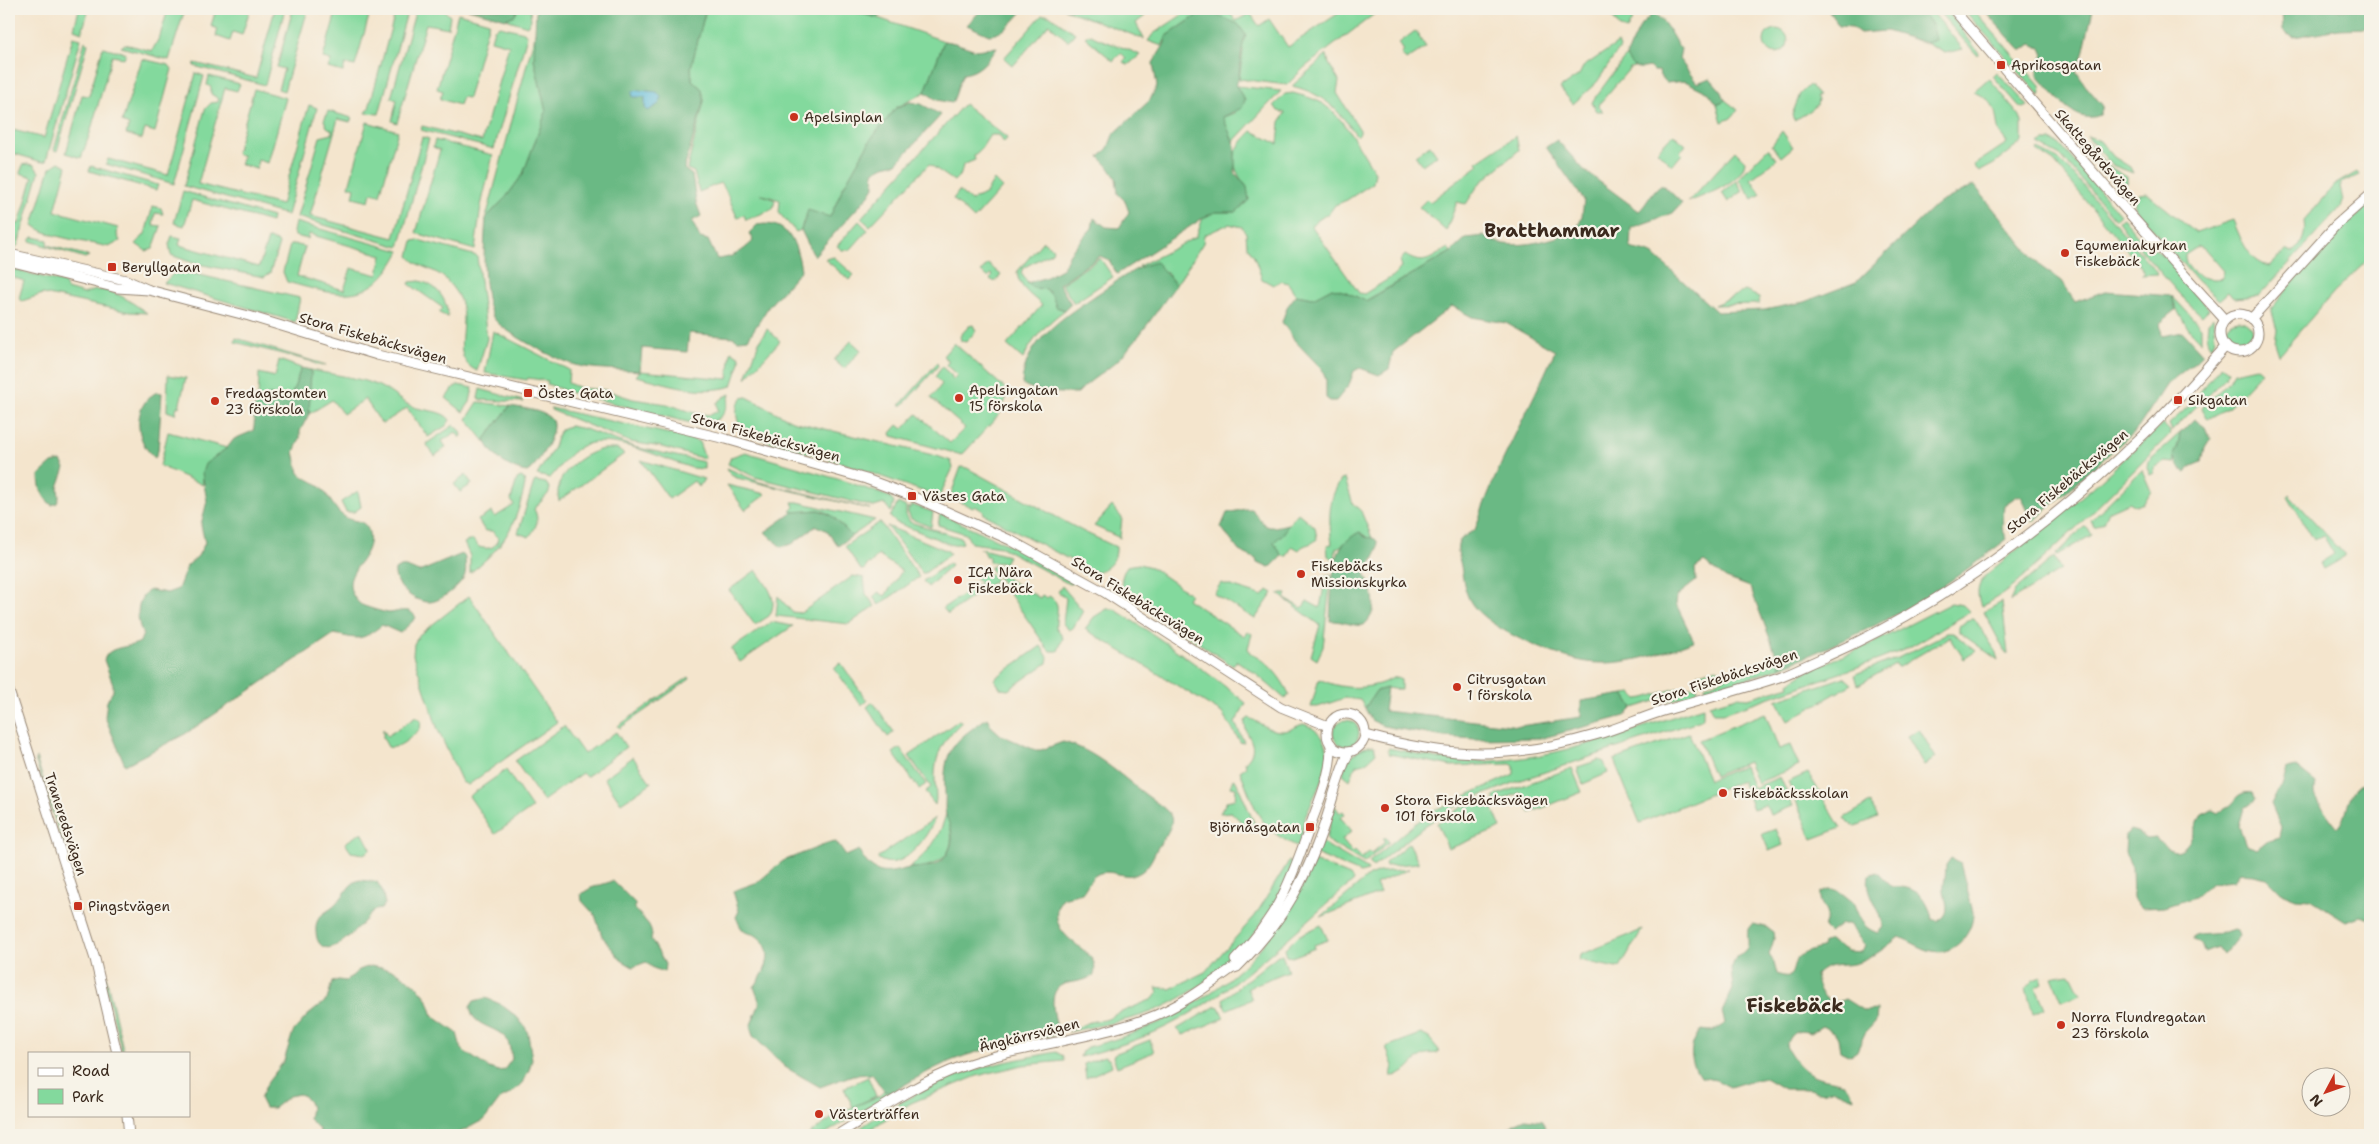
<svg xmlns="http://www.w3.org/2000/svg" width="2379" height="1144" font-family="'Shantell Sans',sans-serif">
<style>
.green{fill:#83d99d;stroke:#5f825e;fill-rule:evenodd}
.forest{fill:#6ab984;stroke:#527251}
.water{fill:#5dbcdb;stroke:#4c737c}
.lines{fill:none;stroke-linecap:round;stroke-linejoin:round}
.minor-casing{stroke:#988876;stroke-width:11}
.minor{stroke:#fff;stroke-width:9}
.poi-dot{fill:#c8321e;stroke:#f7f3e8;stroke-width:2}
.labels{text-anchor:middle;stroke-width:4.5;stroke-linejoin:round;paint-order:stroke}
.poi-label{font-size:14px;fill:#3b2a1e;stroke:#f7f3e8;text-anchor:start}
.street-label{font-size:14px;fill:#3b2a1e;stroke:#f7f3e8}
.district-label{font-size:19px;font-weight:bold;fill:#3b2a1e;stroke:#f7f3e8}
</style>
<rect width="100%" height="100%" fill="#f7f3e8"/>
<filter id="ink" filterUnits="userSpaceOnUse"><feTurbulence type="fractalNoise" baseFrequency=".02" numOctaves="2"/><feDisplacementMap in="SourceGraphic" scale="10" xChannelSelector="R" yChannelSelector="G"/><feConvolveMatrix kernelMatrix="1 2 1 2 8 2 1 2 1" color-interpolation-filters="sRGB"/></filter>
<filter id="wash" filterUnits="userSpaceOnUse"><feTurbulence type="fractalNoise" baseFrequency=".0096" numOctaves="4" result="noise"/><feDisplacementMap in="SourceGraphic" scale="20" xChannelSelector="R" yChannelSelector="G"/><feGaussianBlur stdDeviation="1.12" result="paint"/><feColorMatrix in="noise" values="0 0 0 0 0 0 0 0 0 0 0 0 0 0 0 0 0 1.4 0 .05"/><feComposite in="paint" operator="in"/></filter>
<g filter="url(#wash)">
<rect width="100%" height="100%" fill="#f4e5cd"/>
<g class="green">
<polygon points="79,9 89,9 82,32 74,29"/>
<polygon points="168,9 185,9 169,60 121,47 125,44 152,51 160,36"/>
<polygon points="216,9 250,9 242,35 233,32 230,41 216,36 218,29 211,26"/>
<polygon points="275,9 285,9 265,85 194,66 195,63 256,78"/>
<polygon points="293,9 308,9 284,91 278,89 284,69 277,67"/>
<polygon points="337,9 371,9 355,66 345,64 343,72 328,68 331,60 323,58"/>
<polygon points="382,9 408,9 379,114 366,113 369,108 395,13"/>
<polygon points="416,9 444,10 450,16 448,28 426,24 397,123 392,121 397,100 391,98"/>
<polygon points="518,9 530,9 531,20 527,26 506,19 515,15"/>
<polygon points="706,9 844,9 878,18 944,41 925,92 896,108 871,139 844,186 830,217 803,222 801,230 796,232 779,213 780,200 760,194 775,200 773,209 746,220 744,215 737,217 725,189 720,183 699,192 694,172 687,169 704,101 702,89 692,80 691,67"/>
<polygon points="1064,9 1140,9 1145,16 1136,23 1144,39"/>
<path d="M 1191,9 L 1227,9 L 1236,21 L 1250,13 L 1259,26 L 1269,19 L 1288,47 L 1345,9 L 1381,9 L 1305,67 L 1287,85 L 1239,79 L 1243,51 L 1242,45 C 1232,32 1221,14 1205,10 L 1167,36 L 1162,46 L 1148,41 L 1153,34 Z"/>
<polygon points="1612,9 1638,9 1627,30 1620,28 1608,11"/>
<polygon points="1921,9 1930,9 1963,49 1945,53 1926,43 1935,40 1933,26"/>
<polygon points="1936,9 1946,9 1979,53 1977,55"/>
<polygon points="1963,9 1973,9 2040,86 2041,93 2040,96"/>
<polygon points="458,13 489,22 468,98 462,97 459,105 440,99 443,91 437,89"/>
<polygon points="1042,15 1049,15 1075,33 1068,41 1049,24 1013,66 1004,58"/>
<polygon points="500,26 524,32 527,36 494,149 421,130 422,126 482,141 509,45 491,40 494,29"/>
<polygon points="537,26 534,59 546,112 523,174 507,196 486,218"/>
<circle cx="1776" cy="41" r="12"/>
<polygon points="1415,31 1426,47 1406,60 1401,54 1404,51 1399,43"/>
<path d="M 1089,34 C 1105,43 1123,46 1140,55 L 1128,65 L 1123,62 L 1126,58 L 1121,53 L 1113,61 L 1085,37 Z"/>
<polygon points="73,37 81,39 46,161 42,162 9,152 9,129 44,138"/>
<polygon points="85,41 88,44 57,151 54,150"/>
<polygon points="1618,43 1620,48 1597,82 1573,104 1560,88 1579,75 1583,67"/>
<polygon points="103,47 126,53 124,58 112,56 90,133 81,158 66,153 82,95 89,96"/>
<path d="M 1327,55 L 1329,64 L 1339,81 L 1337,93 L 1360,130 L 1360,133 L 1357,136 C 1338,110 1325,94 1292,86 Z"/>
<polygon points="1626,56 1634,67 1630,68 1600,103 1599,107 1603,111 1597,111 1592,103 1594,99"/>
<polygon points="142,59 169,65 172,69 155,132 145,129 142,139 126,134 129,125 122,122"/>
<polygon points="1997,72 2028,106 2024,108 2019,106 1993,76"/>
<polygon points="196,73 204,76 174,184 106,164 108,159 168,175"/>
<polygon points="209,76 240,84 237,91 225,88 198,184 281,205 309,105 317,108 287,215 184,186 205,109 211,103 218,102 219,99 211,94 211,87 207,85"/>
<path d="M 1989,78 L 2020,116 L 2022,122 L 2022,142 L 1994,164 L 1979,172 L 1974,165 L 2007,143 C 2005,139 1999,133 1998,129 C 1995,108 1995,100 1973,92 Z"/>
<path d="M 1809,85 L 1819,96 L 1816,96 L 1818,100 L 1817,105 C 1810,111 1803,116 1794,120 L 1792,115 L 1800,94 Z"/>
<polygon points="1236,86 1281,91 1233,142 1223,117 1235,113 1239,92"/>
<polygon points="254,89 286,98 268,163 258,160 256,169 240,164 243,156 236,154"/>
<path d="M 1293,93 C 1303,96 1314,98 1323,104 C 1346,119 1360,150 1375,172 L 1373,183 L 1347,200 L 1335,205 L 1330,212 L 1311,225 L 1359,293 L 1364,294 L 1395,275 L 1402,266 L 1400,261 L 1405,255 C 1424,267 1431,258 1448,248 L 1451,252 L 1365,301 L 1346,292 L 1332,288 L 1313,298 L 1296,295 L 1288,283 L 1281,281 L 1273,285 L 1262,279 L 1254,256 L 1247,246 L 1246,233 L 1242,227 L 1229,224 L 1204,235 L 1203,243 L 1176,285 L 1166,272 L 1139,266 L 1196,237 L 1203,218 L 1215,212 L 1236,212 L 1247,187 C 1228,164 1231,151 1252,131 L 1278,144 L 1280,122 L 1285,113 L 1278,111 L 1274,105 L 1285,94 Z"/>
<polygon points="1725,100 1738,110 1731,118 1722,122 1717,104"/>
<polygon points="964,104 1007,138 1004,143 999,135 990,135 979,152 974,156 975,160 963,165 961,174 954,181 929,164 870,226 861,218"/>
<polygon points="328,111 352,118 350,122 338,119 310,216 394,238 422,137 429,139 399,247 297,217 320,137 332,134 332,130 327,127 324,120"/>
<polygon points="367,122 398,131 380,195 371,193 369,201 353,197 355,188 349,186"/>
<polygon points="1782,131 1793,147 1781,157 1772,145"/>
<polygon points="1673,134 1686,145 1680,152 1682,154 1672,166 1657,151"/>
<polygon points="1516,136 1519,150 1479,184 1466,204 1457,202 1446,231 1419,207 1427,199 1430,202 1479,165 1477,162"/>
<polygon points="2087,136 2099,140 2114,157 2130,167 2133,173 2112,165"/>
<polygon points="435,140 493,155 481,206 475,250 416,233 440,150 433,147"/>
<polygon points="2044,141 2051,141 2059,144 2120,214 2115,219 2062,157 2038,144"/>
<polygon points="2087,142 2108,166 2127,177 2127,183 2120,185 2108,176 2083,144"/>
<polygon points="1430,145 1437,155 1422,165 1415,155"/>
<polygon points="1768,148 1777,159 1751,179 1761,194 1753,199 1738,179"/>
<polygon points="2038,149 2058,159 2076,177 2158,274 2141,275 2145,272 2054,162 2037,151"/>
<path d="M 1735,151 L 1745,161 C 1743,183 1705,195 1688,202 Z"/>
<path d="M 59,162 L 67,166 L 55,211 L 118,228 L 117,235 L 120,241 L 109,247 C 90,242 47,238 33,225 L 50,168 Z"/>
<polygon points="27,164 34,165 39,172 18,245 14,249 9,248 9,222 19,224 33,177 20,173 23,165"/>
<polygon points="91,166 158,185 156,190 89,171"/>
<path d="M 2357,172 L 2359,175 L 2343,182 L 2340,186 L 2343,201 L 2341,207 L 2259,296 L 2233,298 L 2228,292 L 2219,300 L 2197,281 L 2137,211 C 2134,204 2133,200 2139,194 L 2147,193 L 2196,233 L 2233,220 C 2240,237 2249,263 2270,266 L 2287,250 L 2292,252 C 2303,245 2306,234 2304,221 L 2336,184 ZM 2199,246 L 2204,248 L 2224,271 L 2222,278 C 2206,282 2185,273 2185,255 Z"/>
<polygon points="994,180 1002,188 974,219 953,199 959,191 971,201 986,193"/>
<polygon points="1736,181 1743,191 1728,202 1722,193"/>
<polygon points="183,191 272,217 271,222 192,200 184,226 174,223"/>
<polygon points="2370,202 2370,258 2334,292 2279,355 2275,343 2277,329 2271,309 2316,255"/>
<polygon points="153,206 161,208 163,214 155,213 153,225 161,226 153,249 146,251 136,244 145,234"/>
<polygon points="2123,218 2137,235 2169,261 2209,309 2202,316 2180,295 2125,231 2118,221"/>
<polygon points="859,221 868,230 850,250 842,250 837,246"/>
<path d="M 295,222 L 400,251 C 371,307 339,296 287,282 L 283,272 L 290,245 L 294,244 L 305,247 L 297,276 L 344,290 L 351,268 L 378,275 L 382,255 L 309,234 L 308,239 L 295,236 L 293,232 Z"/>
<polygon points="172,236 181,238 179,245 259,267 268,239 277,241 279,244 270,273 264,277 193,263 171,255 169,244"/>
<polygon points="33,237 48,240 47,245 89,256 85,258 30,241"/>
<path d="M 418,240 L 477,256 L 487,339 L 477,371 C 446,356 474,323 457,294 C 453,288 447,280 442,276 C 431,268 417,267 409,256 L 413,241 Z"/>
<path d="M 1043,241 L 1053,249 L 1052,252 L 1023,268 L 1021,273 C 1029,285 1032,287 1046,289 L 1053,296 L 1056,307 L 1065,310 C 1047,323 1033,338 1023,359 L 1007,345 L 1042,305 C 1032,296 1018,287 1017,272 Z"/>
<polygon points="834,257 854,275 849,280 825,259"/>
<polygon points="1100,258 1113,277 1074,303 1061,284"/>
<polygon points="988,264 1001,275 995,282 990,279 993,276 991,274 988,277 981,272"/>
<path d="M 9,268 L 65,283 L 67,289 L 84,294 C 107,282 128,300 147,313 L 129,312 L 43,294 L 22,301 L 19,298 L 24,281 L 9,276 Z"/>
<polygon points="182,271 300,298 295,322 164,283 173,274"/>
<path d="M 420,281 C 438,286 447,299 448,317 L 439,313 L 443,308 L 409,284 L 410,282 Z"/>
<polygon points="1745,291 1759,297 1759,304 1714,305"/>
<path d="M 2172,296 L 2201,327 L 2201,342 C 2186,328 2178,315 2172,296 Z"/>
<path d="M 2213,317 L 2215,338 L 2212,347 C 2206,341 2207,331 2208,322 Z"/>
<circle cx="2239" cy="333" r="13"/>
<polygon points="973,325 976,331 966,342 961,341 960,336 969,326"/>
<polygon points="767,329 780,341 746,378 759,342"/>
<path d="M 493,331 L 569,370 L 568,383 L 580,388 L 605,390 L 633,399 L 667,404 L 695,413 L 710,415 L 718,411 L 717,403 L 724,397 L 730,394 C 725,423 714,424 687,422 L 572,393 L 547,384 L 548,381 L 528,378 L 527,380 L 485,373 Z"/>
<polygon points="236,338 326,365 318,365 310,361 235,342"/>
<polygon points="851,341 861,350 844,369 834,360"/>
<polygon points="954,343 1009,392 999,415 962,455 892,436 891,433 898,425 903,429 917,414 950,443 965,428 931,398 942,384 935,377 942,367 951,375 953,380 957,375 946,365 949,361 943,356"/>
<path d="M 731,351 L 740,357 L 740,362 L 732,386 C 700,396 667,383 636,376 L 640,371 L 728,379 Z"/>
<polygon points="279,360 301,368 290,400 270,395 258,399 259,373 275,377"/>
<polygon points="937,363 938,366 903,405 900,405"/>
<polygon points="2221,366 2228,371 2225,378 2172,431 2169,424 2187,408"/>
<polygon points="2256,367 2262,372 2229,407 2208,419 2202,408 2229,381 2234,372"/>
<path d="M 311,370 C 333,375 358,377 379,386 C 391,391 399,401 411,406 C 422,411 444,410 450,420 L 446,426 L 428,437 L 407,408 L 382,424 L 365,399 L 343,414 L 332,400 L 309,414 Z"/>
<polygon points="168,375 186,378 179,407 177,406 175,414 167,411"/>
<polygon points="458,385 473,388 470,402 463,412 446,398 453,388"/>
<polygon points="480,389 523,401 524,402 481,400 478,398"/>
<path d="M 747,397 L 792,421 L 937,456 L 951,461 L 953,468 L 939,497 L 846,464 L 747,435 C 737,426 732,409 742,398 Z"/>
<polygon points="478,402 510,406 485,439 486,443 467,419"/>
<polygon points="551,408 693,439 699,442 705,459 662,447 630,442 551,410"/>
<path d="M 2163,424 L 2170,431 L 2169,435 C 2128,477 2087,518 2044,558 C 2025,575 2005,597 1981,606 C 1976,593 1977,585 1987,574 L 2091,489 Z"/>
<polygon points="454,425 461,431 462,436 460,438 456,432 442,441 446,447 435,456 426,444"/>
<path d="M 570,426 L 585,429 L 634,447 L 704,462 L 704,469 L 692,468 C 663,459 608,431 580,447 C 567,455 560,467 550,478 L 537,475 L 554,447 L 558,434 L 563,428 Z"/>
<path d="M 168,432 L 227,448 C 212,460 201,463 203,485 L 160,466 Z"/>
<path d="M 2180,433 C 2180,444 2173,452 2175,463 L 2164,462 L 2154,468 L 2154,473 L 2150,475 L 2147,468 L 2148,462 Z"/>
<path d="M 603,449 L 617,449 L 624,454 L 559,501 C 552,475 581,454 603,449 Z"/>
<polygon points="745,452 848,482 890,497 894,503 891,512 884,504 874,507 755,477 728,464 731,457"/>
<polygon points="641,460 704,479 699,487 694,481 669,499"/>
<path d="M 961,467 L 967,468 L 1084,532 L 1116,547 C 1117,561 1107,571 1093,572 L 984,514 L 983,511 L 975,506 L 973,508 L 950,497 Z"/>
<polygon points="727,468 759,482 870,509 737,478 731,475"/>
<polygon points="2142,470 2151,491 2144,503 2136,506 2129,502 2109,511 2104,522 2094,527 2091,520"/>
<polygon points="466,475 472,484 460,492 454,484"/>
<path d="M 521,477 L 524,479 L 525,485 C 515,528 505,545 470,573 L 470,556 L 464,543 L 472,539 L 479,547 C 489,550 497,548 498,537 L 492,531 L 485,531 L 478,520 L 492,512 L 495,517 L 514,505 L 511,500 L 517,479 Z"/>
<path d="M 1345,479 L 1353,504 L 1361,511 L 1372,538 L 1369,539 L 1360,532 C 1351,535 1346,545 1336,548 L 1335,560 L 1328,556 L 1327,545 L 1332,544 C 1329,521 1327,500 1341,480 Z"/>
<path d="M 536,481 L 546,483 L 550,489 L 548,494 L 534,509 C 540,520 536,528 529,537 L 518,533 L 534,482 Z"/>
<polygon points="727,485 766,494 745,510"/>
<polygon points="358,491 361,507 354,512 346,512 341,502"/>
<polygon points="2289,494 2344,554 2344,557 2323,569 2320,563 2334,554 2323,535 2314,540 2288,496"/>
<path d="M 792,502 L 798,502 L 875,520 L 852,536 C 843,528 831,510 818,510 C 808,510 800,514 790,511 L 794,507 Z"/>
<polygon points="898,503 906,507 906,515 910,522 961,538 963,543 952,545 895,522 890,517"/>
<polygon points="912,505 933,512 931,527 911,519 908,513 908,507 911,508"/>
<polygon points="1112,506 1122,518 1120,538 1094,526"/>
<path d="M 1298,513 L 1315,527 L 1317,539 C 1311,546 1304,543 1299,550 L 1292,546 L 1287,556 L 1282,556 L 1274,542 Z"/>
<path d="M 940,514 C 963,524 1063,567 1073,583 L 1069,584 L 1001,547 L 971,543 L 966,534 L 938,525 Z"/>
<polygon points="880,522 919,577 879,605 873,597 878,592 885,596 902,571 878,555 871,564 869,563 864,570 861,570 845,546"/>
<polygon points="887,526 948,551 950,554 925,573 922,573"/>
<polygon points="2084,527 2088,528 2092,535 2057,555 2056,554"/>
<polygon points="979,548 1008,556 1004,563 989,562 989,556 985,556 985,552"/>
<polygon points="2054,557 2061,570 2010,601 2015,590"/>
<polygon points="949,563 951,566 928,587 923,581"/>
<path d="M 1139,564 L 1151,567 L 1190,594 L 1187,599 L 1244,636 L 1247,631 L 1252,634 L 1248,648 L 1250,653 C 1266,659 1282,678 1289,694 L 1285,699 L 1255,673 L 1237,661 L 1233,666 L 1124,593 C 1119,584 1122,574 1127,566 Z"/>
<path d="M 994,566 L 1002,567 L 999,574 L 1040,598 L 1042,595 L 1047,598 L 1049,596 C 1063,604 1055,614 1056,627 L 1063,638 L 1058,651 L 1050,651 L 1047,648 L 998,577 L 991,570 L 990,567 Z"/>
<polygon points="985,569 996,580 948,614 943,608 980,583 975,577"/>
<path d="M 756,570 C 766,585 780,599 769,616 L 755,625 L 729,590 Z"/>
<polygon points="1326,575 1331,576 1323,647 1317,660 1311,656 1320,625 1278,594 1287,594 1285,599 1302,608 1307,601 1320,608"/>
<polygon points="853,576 864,578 866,594 875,606 849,624 776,616 778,596 792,612 801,613"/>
<polygon points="1221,583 1263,596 1268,590 1273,593 1255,619 1214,594"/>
<polygon points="1062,586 1083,611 1073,628 1069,630 1063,624 1066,598 1058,592"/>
<polygon points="469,596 557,722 468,785 462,782 438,730 413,655 414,644 419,635"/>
<polygon points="2002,602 2008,654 2006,654 1984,612"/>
<polygon points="1951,603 1963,605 1970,612 1906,649 1878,660 1724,713 1713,713 1709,705 1737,697 1748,698 1790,686 1789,683 1807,671 1871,644"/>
<path d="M 1107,609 L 1114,609 C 1160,638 1204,669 1246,703 L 1235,723 L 1244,742 L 1241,743 L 1222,713 L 1085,629 L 1094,617 Z"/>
<polygon points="1974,618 1995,650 1998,660 1959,632 1959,626"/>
<polygon points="771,622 793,626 740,662 731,649"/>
<polygon points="1947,633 1953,633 1976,651 1964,659 1950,637 1897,668 1895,664 1858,685 1855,675 1858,673 1898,658"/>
<polygon points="1041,646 1048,657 1047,663 1008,690 1001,689 994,679"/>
<polygon points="1777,657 1781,667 1707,693 1705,686"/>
<polygon points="841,663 867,701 861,705 834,668"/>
<polygon points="1716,668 1727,673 1702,683 1699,682 1698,674"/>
<polygon points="689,677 690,679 620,728 618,726"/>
<path d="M 1398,677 L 1401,680 L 1401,690 L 1387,688 L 1376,691 L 1365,708 L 1360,700 L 1345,698 L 1318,707 L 1311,707 L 1319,679 C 1338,688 1358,690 1379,684 C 1386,682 1391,678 1398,677 Z"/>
<polygon points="1844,677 1852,684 1788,721 1776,700"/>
<polygon points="1692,687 1697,687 1699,694 1667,701 1665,698 1633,708 1624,694 1632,693 1638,699 1644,698 1678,688"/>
<polygon points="873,702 894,732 888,737 867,707"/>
<path d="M 1703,707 L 1703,717 L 1701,720 L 1524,779 L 1470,800 L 1449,810 L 1426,825 L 1373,867 L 1369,862 L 1413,825 L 1437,809 L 1514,774 L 1514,766 L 1511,764 L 1451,766 L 1389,754 L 1388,748 C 1413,752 1438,760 1463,761 C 1546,765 1625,732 1703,707 Z"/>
<polygon points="1765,713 1779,749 1790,745 1799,766 1757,783 1748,762 1714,776 1699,740"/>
<path d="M 416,717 L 421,721 L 420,729 C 412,736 399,750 388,747 L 383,738 L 383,729 L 387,736 Z"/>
<path d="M 1249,718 C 1260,722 1268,731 1280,731 C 1290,732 1296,725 1304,724 C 1363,748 1291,815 1304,836 L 1301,848 C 1257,829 1257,811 1240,771 L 1246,767 L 1245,762 C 1263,745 1243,736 1245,721 Z"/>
<path d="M 959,720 L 962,722 C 943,739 934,756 935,781 C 935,789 937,798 935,805 L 925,792 L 931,787 L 909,756 Z"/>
<circle cx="1346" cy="733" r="13"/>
<polygon points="564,726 584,754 616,732 626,747 586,777 582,773 543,801 515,761"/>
<polygon points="1919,729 1936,758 1924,765 1907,736"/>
<polygon points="1689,733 1709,780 1744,766 1753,788 1780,777 1793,806 1770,815 1766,805 1753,809 1742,781 1640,823 1614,760"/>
<path d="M 1368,746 L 1374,746 L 1376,753 L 1365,763 L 1356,765 L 1350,780 L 1343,774 C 1345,760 1355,751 1368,746 Z"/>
<polygon points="900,748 926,784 919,789 893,753"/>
<polygon points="633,757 651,783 621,803 604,778"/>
<polygon points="36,758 75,874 73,876 36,762"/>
<polygon points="1599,760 1604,762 1608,773 1583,784 1578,771 1578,767"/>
<polygon points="1572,768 1582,792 1530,813 1521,792 1495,803 1494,797 1496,795"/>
<polygon points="506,770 532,808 495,834 469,796"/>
<polygon points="1808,773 1841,828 1812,839 1788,782"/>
<polygon points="1233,779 1236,781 1256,827 1253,833 1231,812 1220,813 1227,801 1235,799 1236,788 1230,787"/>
<polygon points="1485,799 1491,804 1501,828 1448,849 1437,823 1462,807"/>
<polygon points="1870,803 1878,817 1856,826 1848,823 1844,818"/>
<polygon points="1335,806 1340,813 1343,811 1345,814 1341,818 1352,831 1342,840 1353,853 1355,851 1362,858 1370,851 1372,853 1385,842 1383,839 1385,837 1389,842 1364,863 1329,842 1326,838"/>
<path d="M 946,814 C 961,849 944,869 908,868 C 929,853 939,839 946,814 Z"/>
<path d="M 935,818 C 928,837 901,876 877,858 Z"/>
<polygon points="1776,829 1783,845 1769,851 1762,834"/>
<polygon points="362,832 371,849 364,854 351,852 345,843"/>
<polygon points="1321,842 1367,869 1368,871 1360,873 1316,854"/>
<polygon points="1409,843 1418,861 1418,863 1386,866 1385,863"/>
<path d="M 1289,861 L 1296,863 C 1266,927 1226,978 1161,1008 C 1132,1021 1099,1025 1068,1032 C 1076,1029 1086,1022 1095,1021 C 1103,1020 1107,1021 1114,1015 L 1153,999 L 1158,992 L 1156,987 L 1170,989 L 1205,972 L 1255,916 Z"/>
<path d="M 1314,861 L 1350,876 L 1354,881 C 1298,927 1243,984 1179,1020 C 1149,1037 1114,1048 1080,1057 L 1082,1051 L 1087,1047 C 1192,1022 1272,962 1314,861 Z"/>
<polygon points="1409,869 1376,884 1380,893 1321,917 1369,876 1379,872"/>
<polygon points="1321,925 1328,940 1314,945 1315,948 1292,957 1287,956 1285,949 1298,936"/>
<polygon points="1642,930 1620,967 1616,968 1579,960 1580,955"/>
<polygon points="100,951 124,1053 122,1053 99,960"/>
<polygon points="1278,955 1282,955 1288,971 1247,988 1252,999 1226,1010 1223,999"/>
<polygon points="2068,974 2072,976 2081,994 2062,1001 2052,977"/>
<polygon points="2041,977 2043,983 2036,987 2045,1008 2033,1014 2026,988 2033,980"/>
<polygon points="1216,1006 1219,1007 1224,1018 1183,1035 1177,1029"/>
<path d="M 1421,1034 L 1429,1038 L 1439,1050 L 1438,1053 C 1433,1054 1426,1053 1422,1056 C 1411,1062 1406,1077 1391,1076 L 1393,1066 L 1386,1047 Z"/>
<polygon points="1150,1040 1154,1052 1117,1067 1113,1057 1114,1054"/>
<path d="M 1056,1052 L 1063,1056 L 1064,1061 L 1023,1065 L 977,1076 L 911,1103 L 861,1135 L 851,1135 C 889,1106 934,1082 981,1068 C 1005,1061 1031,1057 1056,1052 Z"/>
<polygon points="1104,1056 1110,1059 1112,1066 1086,1078 1084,1064"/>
<polygon points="868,1077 876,1096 853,1107 844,1088"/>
<polygon points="884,1091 891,1093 823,1135 808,1135 841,1112 879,1096"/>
</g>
<g class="forest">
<polygon points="468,9 518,9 515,15 506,19"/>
<path d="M 536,9 L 706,9 L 691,67 L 692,80 L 702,89 L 704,101 L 684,169 L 692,175 L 696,202 L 701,216 L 692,221 L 700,238 L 708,240 L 717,259 C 732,258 742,252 753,241 L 749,233 L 757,225 C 788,219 797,244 801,270 L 769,306 L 748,339 L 738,340 L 733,337 L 689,333 L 687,352 L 642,348 L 640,371 C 619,369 595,370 575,365 C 559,361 500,331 493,317 C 481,294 484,243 486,218 L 507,196 L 523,174 L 546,112 L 534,59 Z"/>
<polygon points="844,9 879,9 883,14 878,18"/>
<path d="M 982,9 L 1025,9 C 1014,19 1006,34 989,35 L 967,25 Z"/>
<polygon points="1828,9 1921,9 1933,26 1936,40 1926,43 1886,31 1860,33 1852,27 1839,26"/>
<path d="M 1983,9 L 2093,9 L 2083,54 L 2076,71 L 2085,85 L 2103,106 L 2100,115 C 2075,127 2052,91 2038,76 L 2038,68 L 2044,55 L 2041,48 L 2031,44 L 2023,50 L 2020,50 Z"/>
<polygon points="2282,9 2370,9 2370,28 2338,29 2294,37 2287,34 2283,30"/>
<path d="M 1205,10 L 1238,24 L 1246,35 C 1239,51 1242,69 1236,86 L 1245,100 L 1242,108 L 1223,117 L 1235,146 L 1235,173 L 1247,187 L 1249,200 L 1236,212 L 1215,212 L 1203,218 L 1117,274 L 1109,260 L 1100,256 L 1059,284 L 1071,304 L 1065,310 L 1056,307 L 1053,297 L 1046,289 L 1033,288 L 1027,283 L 1047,277 L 1063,268 L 1070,253 L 1092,228 L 1094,218 L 1106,227 L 1119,228 L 1129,212 L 1125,201 L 1118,194 L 1116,178 L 1108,166 L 1099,157 L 1108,148 L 1113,135 L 1150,100 L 1157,86 L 1153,63 L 1164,45 L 1167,36 Z"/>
<path d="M 1653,13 C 1667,21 1671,37 1681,49 L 1679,59 L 1697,83 L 1710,78 L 1722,92 L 1725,100 L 1717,104 L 1709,93 L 1685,81 L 1666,83 L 1660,76 L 1659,71 L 1653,71 L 1649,67 C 1638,70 1631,68 1626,56 L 1641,25 Z"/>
<path d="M 944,41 L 955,43 L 976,50 L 997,47 C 988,60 980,72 963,74 C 958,84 957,93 952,103 L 937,100 L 925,92 Z"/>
<polygon points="910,102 921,104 941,115 897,163 884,166 873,172 874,187 869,195 814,256 801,230 808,210 830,217 844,186 871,139 896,108"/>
<path d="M 1557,140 L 1585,171 L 1639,211 C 1647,204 1650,194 1659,186 L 1664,186 L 1682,203 L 1673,213 L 1631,228 L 1630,248 C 1639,251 1646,250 1655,256 L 1717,312 L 1764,310 L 1804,302 L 1856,282 L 1936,205 L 1974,185 L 2040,266 L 2061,281 L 2075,302 L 2105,291 L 2172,296 L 2176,310 L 2160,323 L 2162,336 L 2183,332 L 2203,354 L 2196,361 L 2167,384 L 2138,428 L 2033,522 L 2021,496 L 2017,496 L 2004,505 L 2002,528 L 2007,539 C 1976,563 1944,587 1909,607 C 1868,631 1824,649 1781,667 L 1750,587 L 1726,578 L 1704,562 L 1695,568 L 1696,581 L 1677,596 L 1676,604 L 1694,641 C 1660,653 1624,667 1587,662 C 1556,657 1495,632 1475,608 C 1465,597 1463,580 1461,566 C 1456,544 1454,541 1475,530 C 1495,467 1529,411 1555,351 L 1506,323 L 1472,317 L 1452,306 L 1393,352 L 1389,369 L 1379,375 L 1360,368 L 1354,371 L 1349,385 L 1336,401 L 1330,401 L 1326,398 L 1326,380 L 1322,369 L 1295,341 L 1282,322 L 1287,307 L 1296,295 L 1313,298 L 1332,288 L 1346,292 L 1366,301 L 1451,252 L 1466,238 L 1484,236 C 1509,254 1549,240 1576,231 L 1582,217 L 1584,200 L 1546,147 Z"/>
<path d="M 1156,262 L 1176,285 C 1157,310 1141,336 1119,359 C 1106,372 1090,379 1078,393 C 1059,393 1039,394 1022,384 C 1024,340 1067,315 1099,293 C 1118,281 1134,267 1156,262 Z"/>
<path d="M 301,368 L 311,370 L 309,414 L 300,431 L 300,438 L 294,452 L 299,473 C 305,479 312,480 318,485 C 329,494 334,511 345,517 C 354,523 366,518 369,533 C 375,562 331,575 360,604 C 362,606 386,613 389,613 C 400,612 410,606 416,618 L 400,633 L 382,625 C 360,642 359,639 334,634 L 185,734 L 125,765 L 105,717 L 107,701 L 113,691 L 113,684 L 104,660 C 109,645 127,649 140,642 L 143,634 C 136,621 135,598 150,590 L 167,593 L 178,589 L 187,566 L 198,556 L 205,543 L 201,525 L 207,501 L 202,473 L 205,464 L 227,448 L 234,439 L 253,431 C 257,419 250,413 258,399 L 270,395 L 290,400 Z"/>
<path d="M 157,392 L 162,393 L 158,451 L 155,458 C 135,442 131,405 157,392 Z"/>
<path d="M 510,406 C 521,408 543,410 551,419 C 560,429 537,467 527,472 C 510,470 490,455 485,439 Z"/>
<polygon points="2194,419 2205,427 2210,439 2205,447 2202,462 2190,467 2186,473 2179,468 2174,455 2178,446 2180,433"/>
<path d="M 61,461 L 65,468 L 58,487 L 59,498 L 57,503 L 52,505 C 42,498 39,487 39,475 L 52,463 Z"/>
<path d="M 1245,509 L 1251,509 C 1268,526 1260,531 1288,524 L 1284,533 L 1274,542 L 1282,556 L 1272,566 L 1268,567 L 1257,563 L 1256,559 L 1239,551 L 1221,527 L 1227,513 Z"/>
<polygon points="819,510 831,515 852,536 838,546 826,530 816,526 792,544 781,547 765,532 793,512"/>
<path d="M 1360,532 L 1365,537 C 1367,538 1370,537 1372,538 C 1387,541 1368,567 1365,573 C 1372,592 1381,609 1364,625 C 1353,627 1342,620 1330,621 C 1331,601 1331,568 1340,549 C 1342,544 1354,534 1360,532 Z"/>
<path d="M 462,554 L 465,557 C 465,563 467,571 464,577 C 459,586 441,602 429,602 C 414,602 393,586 395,570 C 404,563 410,569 419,572 Z"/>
<polygon points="1387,688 1384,711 1520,726 1581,717 1581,701 1624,694 1633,708 1625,716 1543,738 1475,739 1444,737 1383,726 1371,720 1365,708 1376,691"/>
<path d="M 987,718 L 992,727 L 1001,735 L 1035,750 L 1041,750 L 1063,742 C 1095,750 1120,775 1146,795 C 1175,816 1180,816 1158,847 C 1153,856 1150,866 1141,872 C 1126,882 1110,866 1096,875 C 1090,878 1087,887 1082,893 L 1063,898 C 1057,905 1056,910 1057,919 C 1062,946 1101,949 1094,975 C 1085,981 1078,981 1068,983 C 1044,987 1055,1018 1059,1034 C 1024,1041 987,1047 953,1060 C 931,1069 911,1081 891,1093 L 884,1091 L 872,1074 L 853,1075 L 820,1087 L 785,1067 L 753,1036 L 750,1027 L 760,1003 L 754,987 C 766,972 776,951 758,937 C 754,933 747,934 744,931 C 740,928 738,921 736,917 L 739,911 L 733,891 L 758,882 L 783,861 L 829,843 L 836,842 L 846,856 L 859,850 C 863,858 868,866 876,870 C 885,875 896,871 905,869 C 925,865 940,872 950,848 C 955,835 950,827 946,815 C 944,808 946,799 945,792 C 943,749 953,742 987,718 Z"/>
<path d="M 2296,767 L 2316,783 C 2315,788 2314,794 2317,799 C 2319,803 2335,826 2338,828 C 2351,815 2344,792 2363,783 L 2370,786 L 2370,919 L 2360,916 L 2346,921 L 2311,899 L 2296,898 L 2281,892 L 2267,878 L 2240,872 L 2234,881 L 2211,883 L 2195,897 L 2165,907 L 2142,908 L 2133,899 L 2132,867 L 2125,853 L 2126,835 L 2130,830 L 2137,832 L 2147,839 L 2156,838 C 2160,841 2164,846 2169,849 C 2188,859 2196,825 2202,814 L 2213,809 L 2219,812 C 2233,808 2237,789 2253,793 L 2256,799 L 2244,808 L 2239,826 L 2246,845 L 2257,849 L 2268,840 L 2279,837 L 2281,827 L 2271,804 L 2278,790 L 2283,786 L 2288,769 Z"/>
<path d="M 1951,858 L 1960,863 L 1973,912 C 1974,932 1955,956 1932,951 C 1921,949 1911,941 1899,937 C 1886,947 1875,956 1860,962 C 1845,968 1828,961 1816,975 C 1817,991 1827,1008 1845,999 L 1864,1011 L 1877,1010 L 1876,1021 L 1865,1033 L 1857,1051 L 1850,1056 L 1840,1051 L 1838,1038 L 1835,1033 L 1822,1026 L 1811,1033 C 1797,1029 1790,1032 1786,1046 C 1792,1057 1800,1069 1813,1075 C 1831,1083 1845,1076 1854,1098 L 1834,1090 L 1817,1092 L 1809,1089 L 1784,1089 L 1765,1078 C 1753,1080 1742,1083 1730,1087 L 1716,1080 L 1700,1077 C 1689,1060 1688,1046 1701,1030 C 1712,1032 1717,1031 1725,1023 L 1722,1012 L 1733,989 L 1731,969 L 1736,957 C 1754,949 1746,943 1748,929 L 1752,924 L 1766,927 L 1773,932 L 1774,939 L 1769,955 L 1774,962 L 1777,974 C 1796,982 1791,968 1797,958 C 1800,954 1816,949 1822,948 L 1823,943 L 1829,940 L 1847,951 L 1862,952 L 1865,946 L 1849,924 L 1841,924 L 1829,933 L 1824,928 C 1832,904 1819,912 1820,893 C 1832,885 1838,890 1848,898 C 1850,900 1853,901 1854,904 C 1859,917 1862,928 1878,933 L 1883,927 C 1881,906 1865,895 1869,875 L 1877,872 L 1892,887 C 1915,885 1928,898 1932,919 L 1938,921 C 1955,912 1942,898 1944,884 C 1945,877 1946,872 1946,865 Z"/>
<path d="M 360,880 L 377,882 L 382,890 L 385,904 L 381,909 L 375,910 C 366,918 330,965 318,941 C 316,937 315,927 317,922 C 321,912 329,912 336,904 C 341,899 345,892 350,886 C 353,883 356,881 360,880 Z"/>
<polygon points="613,881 635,903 635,909 649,925 652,934 651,939 665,964 664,972 653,968 646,962 633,967 621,960 602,936 595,915 582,901 581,894 591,888"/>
<polygon points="2234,930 2237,931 2239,936 2223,955 2217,947 2204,952 2201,944 2193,940 2193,937 2197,935 2224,933"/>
<path d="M 370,966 L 394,970 L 416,985 L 427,998 L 433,1016 L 457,1033 L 461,1048 L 465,1052 L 489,1068 L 498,1071 L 504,1070 L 512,1059 C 511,1053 510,1045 507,1040 C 497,1025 472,1028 470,1007 L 474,1001 L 486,998 L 500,1004 L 516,1016 L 525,1027 L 528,1034 L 532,1059 L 529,1070 L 522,1083 L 512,1093 L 500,1099 L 485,1119 L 455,1135 L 321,1135 L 319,1129 L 309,1119 L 311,1108 L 309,1102 L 304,1096 L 299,1094 L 289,1096 L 274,1108 L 265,1108 L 260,1098 L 268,1082 L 284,1061 L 293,1032 L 307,1016 L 327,1000 L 332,982 L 338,980 L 346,981 L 359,970 Z"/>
<polygon points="1525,1119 1543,1121 1546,1133 1549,1135 1500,1135 1514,1124"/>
</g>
<polygon class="water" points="638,90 657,92 661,97 659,104 648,111 645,108 645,97 633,97 632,92"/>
</g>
<g filter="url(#ink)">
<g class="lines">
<defs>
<g id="minor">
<polyline points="1953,9 2118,201 2225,320"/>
<polyline points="9,254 126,280 149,290 249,316 377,355 726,439 866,479 912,496 1010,540 1104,592 1281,707 1328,726"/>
<polyline points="9,261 117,288 149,290"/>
<circle cx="2239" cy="333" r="19"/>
<polyline points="2251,319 2336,225 2370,195"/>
<polyline points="9,691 95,959 117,1053"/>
<circle cx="1346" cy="733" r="19"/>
<path d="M 1366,735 C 1450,758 1510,760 1595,735 C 1617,729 1638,719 1660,712 C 1700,700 1740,690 1779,677 C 1795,671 1810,663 1825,657 C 1942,605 2049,526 2141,437 C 2171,409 2198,377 2226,346"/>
<path d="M 1235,960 C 1280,916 1293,875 1313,818 C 1322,794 1332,770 1331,744"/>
<polyline points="127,1115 129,1135"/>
<path d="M 837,1135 C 878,1110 917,1083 963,1066 C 1022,1045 1087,1040 1146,1019 C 1177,1008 1205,988 1231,969 L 1237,967 C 1286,919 1309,874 1329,810 C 1335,790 1340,771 1349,752"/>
</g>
</defs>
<use href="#minor" class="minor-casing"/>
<use href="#minor" class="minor"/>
</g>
</g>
<g class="poi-dot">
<rect x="1996" y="60" width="10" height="10" rx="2.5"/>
<circle cx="794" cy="117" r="5"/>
<circle cx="2065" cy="253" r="5"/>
<rect x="107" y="262" width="10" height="10" rx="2.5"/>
<rect x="523" y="388" width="10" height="10" rx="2.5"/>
<circle cx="959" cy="398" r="5"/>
<rect x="2173" y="395" width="10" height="10" rx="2.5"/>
<circle cx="215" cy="401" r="5"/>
<rect x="907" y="491" width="10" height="10" rx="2.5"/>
<circle cx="1301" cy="574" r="5"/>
<circle cx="958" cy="580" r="5"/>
<circle cx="1457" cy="687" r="5"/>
<circle cx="1723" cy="793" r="5"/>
<circle cx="1385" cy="808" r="5"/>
<rect x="1305" y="822" width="10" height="10" rx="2.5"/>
<rect x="73" y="901" width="10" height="10" rx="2.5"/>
<circle cx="2061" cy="1025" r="5"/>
<circle cx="819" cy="1114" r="5"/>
</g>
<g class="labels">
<g class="poi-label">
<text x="2011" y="70">Aprikosgatan</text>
<text x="804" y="122">Apelsinplan</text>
<text x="2075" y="250">Equmeniakyrkan<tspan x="2075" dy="16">Fiskebäck</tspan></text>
<text x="122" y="272">Beryllgatan</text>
<text x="969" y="395">Apelsingatan<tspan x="969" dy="16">15 förskola</tspan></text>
<text x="225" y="398">Fredagstomten<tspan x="225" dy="16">23 förskola</tspan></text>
<text x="538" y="398">Östes Gata</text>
<text x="2188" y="405">Sikgatan</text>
<text x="922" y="501">Västes Gata</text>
<text x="1311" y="571">Fiskebäcks<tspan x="1311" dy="16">Missionskyrka</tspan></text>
<text x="968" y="577">ICA Nära<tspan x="968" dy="16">Fiskebäck</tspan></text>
<text x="1467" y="684">Citrusgatan<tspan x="1467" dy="16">1 förskola</tspan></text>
<text x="1733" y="798">Fiskebäcksskolan</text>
<text x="1395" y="805">Stora Fiskebäcksvägen<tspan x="1395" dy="16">101 förskola</tspan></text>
<text x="1300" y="832" text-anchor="end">Björnåsgatan</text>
<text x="88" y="911">Pingstvägen</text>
<text x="2071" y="1022">Norra Flundregatan<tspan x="2071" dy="16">23 förskola</tspan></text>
<text x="829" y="1119">Västerträffen</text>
</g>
<g class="street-label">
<text transform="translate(2098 157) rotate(49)" y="5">Skattegårdsvägen</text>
<text transform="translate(373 338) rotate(16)" y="5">Stora Fiskebäcksvägen</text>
<text transform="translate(766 437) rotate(15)" y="5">Stora Fiskebäcksvägen</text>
<text transform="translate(2067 481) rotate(-40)" y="5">Stora Fiskebäcksvägen</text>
<text transform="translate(1138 600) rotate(32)" y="5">Stora Fiskebäcksvägen</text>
<text transform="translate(1724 677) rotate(-18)" y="5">Stora Fiskebäcksvägen</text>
<text transform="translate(66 824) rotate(72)" y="5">Traneredsvägen</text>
<text transform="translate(1029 1035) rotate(-14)" y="5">Ängkärrsvägen</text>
</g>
<g class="district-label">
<text x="1552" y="237">Bratthammar</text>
<text x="1795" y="1012">Fiskebäck</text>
</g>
</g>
<rect width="2379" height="1144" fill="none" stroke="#f7f3e8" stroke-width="30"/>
<rect x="28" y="1052" width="162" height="65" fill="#f7f3e8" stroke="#aca397"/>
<rect x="38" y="1068" width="25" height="8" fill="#ffffff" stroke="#aca397"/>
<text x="72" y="1076" font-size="15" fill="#3b2a1e">Road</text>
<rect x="38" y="1089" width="25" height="15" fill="#83d99d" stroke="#aca397"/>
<text x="72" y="1102" font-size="15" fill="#3b2a1e">Park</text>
<g transform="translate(2326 1092) rotate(229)"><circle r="24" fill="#f7f3e8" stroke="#aca397"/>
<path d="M0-4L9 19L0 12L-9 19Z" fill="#c8321e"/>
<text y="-8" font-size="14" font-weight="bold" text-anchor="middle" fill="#3b2a1e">N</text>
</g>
</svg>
